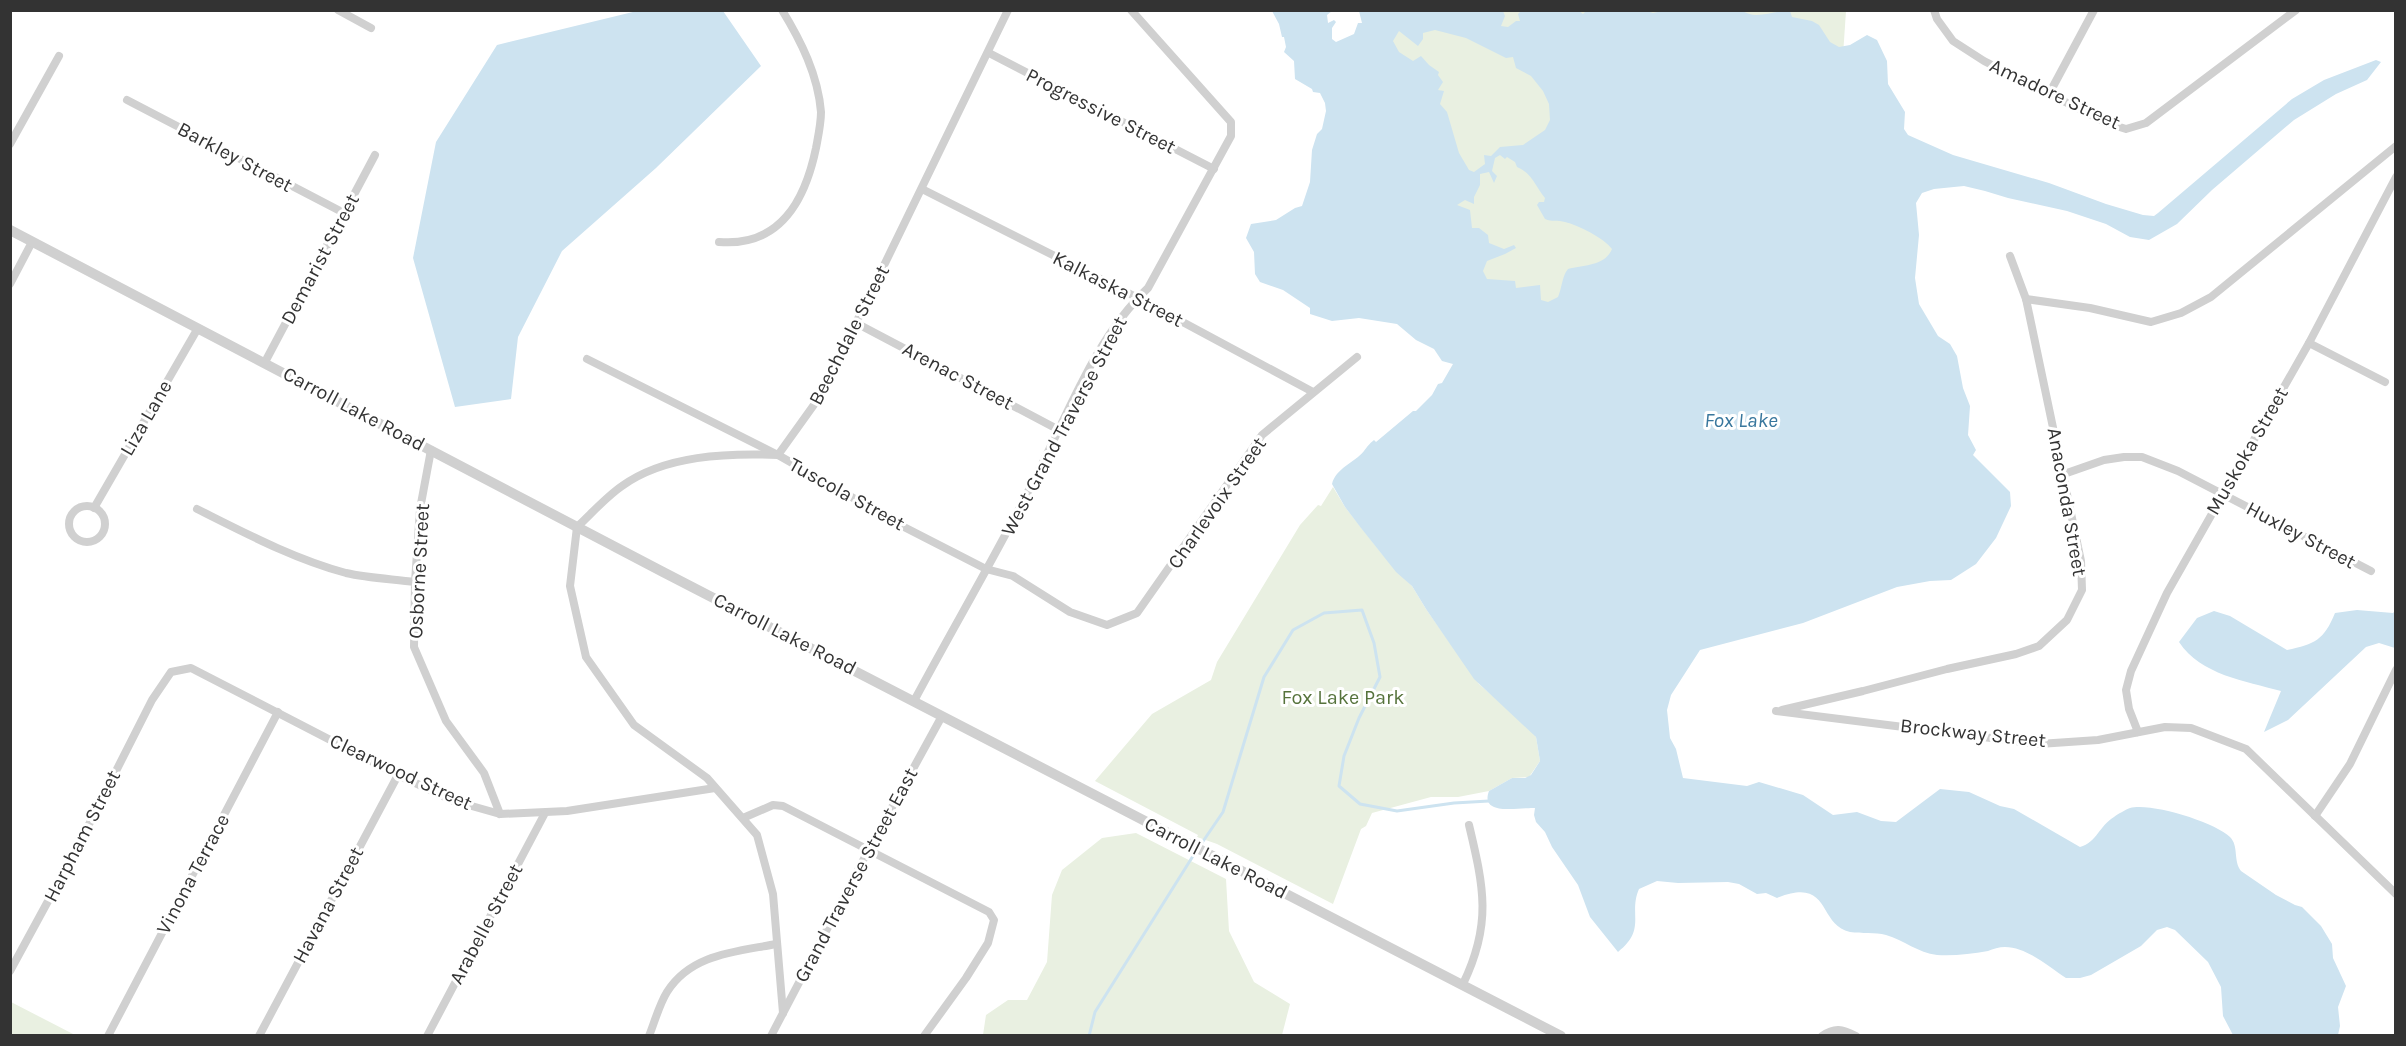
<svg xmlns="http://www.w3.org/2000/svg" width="2406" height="1046" viewBox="0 0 2406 1046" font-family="Karla,sans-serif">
  <rect width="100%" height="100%" fill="#fff"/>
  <g fill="#e9f0e1">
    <path d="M 1407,10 L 1846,11 L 1841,85 L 1587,319 L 1473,310 L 1378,32 Z"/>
    <path d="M 1333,487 L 1345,507 L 1382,554 L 1412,586 L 1426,609 L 1479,684 L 1529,728 L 1536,737 L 1540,761 L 1529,777 L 1512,778 L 1489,791 L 1458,797 L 1431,797 L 1372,813 L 1366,826 L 1361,829 L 1333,904 L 1217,844 L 1197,837 L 1198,835 L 1095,781 L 1152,714 L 1211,680 L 1217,662 L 1300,525 L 1318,505 L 1321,506 Z"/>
    <path d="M 1136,833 L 1226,879 L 1229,931 L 1254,982 L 1290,1004 L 1282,1035 L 983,1035 L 986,1015 L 1008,1000 L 1027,1000 L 1047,962 L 1052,895 L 1062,870 L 1102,838 Z"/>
    <path d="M 10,1002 L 11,1002 L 75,1035 L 11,1035 Z"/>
  </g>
  <g fill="#cde3f0" fill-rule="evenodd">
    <path d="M 637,11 L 723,11 L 761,66 L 656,168 L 562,251 L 518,337 L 511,399 L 455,407 L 413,258 L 436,142 L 497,45 Z"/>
    <path d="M 1586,11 L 1643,10 L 1653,13 L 1667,10 L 1741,10 C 1756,21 1772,10 1790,11 L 1792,17 L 1812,21 L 1819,25 L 1830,42 L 1839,47 L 1850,45 L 1867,35 L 1877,40 L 1887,61 L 1888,84 L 1905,112 L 1904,129 L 1908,135 L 1953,155 L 2049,183 L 2106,204 L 2143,215 L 2154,216 L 2158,213 L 2292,99 L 2324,80 L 2376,60 L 2381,62 L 2367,80 L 2336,94 L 2294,120 L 2212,190 L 2177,224 L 2149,240 L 2130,237 L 2106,224 L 2067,211 L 2008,198 L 1985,191 L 1964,186 L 1934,189 L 1922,193 L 1916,203 L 1919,235 L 1915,278 L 1919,304 L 1938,336 L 1950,344 L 1957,356 L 1963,388 L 1970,406 L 1968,435 L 1976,450 L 1973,455 L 2010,492 L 2011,506 L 1996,538 L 1976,564 L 1951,580 L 1930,581 L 1897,587 L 1803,623 L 1700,650 L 1671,695 L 1667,710 L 1670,738 L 1676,749 L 1683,778 L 1747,786 L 1759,782 L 1803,795 L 1833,815 L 1857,812 L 1881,821 L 1896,822 L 1940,789 L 1969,792 L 2000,806 L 2014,809 L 2080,847 C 2097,842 2099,826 2114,817 C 2118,814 2125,810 2130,808 C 2150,802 2215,822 2230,837 C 2239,846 2233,861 2241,871 L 2276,895 L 2295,905 L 2302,907 L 2321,926 L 2332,944 L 2333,958 L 2346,986 L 2338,1007 L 2340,1026 L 2338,1035 L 2233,1035 L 2223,1016 L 2221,987 L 2208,962 L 2175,930 L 2167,927 L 2157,930 L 2141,946 L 2091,975 L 2080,978 L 2066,978 C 2049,967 2027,947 2005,947 C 1999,947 1993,949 1988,951 C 1971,954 1954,956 1937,955 C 1918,953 1904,940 1886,935 C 1875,932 1862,934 1850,932 C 1817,925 1832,876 1777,898 L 1766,893 L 1757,894 L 1739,884 L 1728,882 L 1678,883 L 1657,881 L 1639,889 C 1628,914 1647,929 1618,952 L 1590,917 L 1578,885 L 1552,847 L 1545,832 L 1536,822 L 1534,815 L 1535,808 C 1522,807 1479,817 1489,791 L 1512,778 L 1525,778 L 1531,775 L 1540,761 L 1536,737 L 1474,679 L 1426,609 L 1412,586 L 1396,572 L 1361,528 L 1345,507 L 1332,484 C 1336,468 1354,463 1364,451 C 1367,447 1369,444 1374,440 L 1376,442 L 1413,411 L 1416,411 L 1432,395 L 1438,384 L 1442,383 L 1453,364 L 1442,361 L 1434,349 L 1416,340 L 1397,324 L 1359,318 L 1332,321 L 1310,314 L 1310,308 L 1283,290 L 1260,282 L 1255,274 L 1254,252 L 1246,238 L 1251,224 L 1276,220 L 1295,208 L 1302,206 L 1310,182 L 1312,150 L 1317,134 L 1322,129 L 1326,111 L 1325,103 L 1320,93 L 1313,92 L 1312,89 L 1295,79 L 1294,61 L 1284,52 L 1286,47 L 1284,37 L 1282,37 L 1279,24 L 1272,11 L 1332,11 L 1327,15 L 1328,23 L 1334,20 L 1336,22 L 1332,28 L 1332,39 L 1336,42 L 1354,34 L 1358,23 L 1362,23 L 1359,11 L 1503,11 L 1505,16 L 1501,26 L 1508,27 L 1516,21 L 1520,21 L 1518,14 L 1521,11 L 1579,11 L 1583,14 ZM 1435,30 L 1466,38 L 1506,58 L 1513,57 L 1516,68 L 1531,76 L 1543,91 L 1549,104 L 1550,120 L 1545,130 L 1523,145 L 1500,147 L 1491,156 L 1484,155 L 1485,164 L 1474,172 L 1469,170 L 1459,153 L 1447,112 L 1440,104 L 1444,91 L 1438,90 L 1443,82 L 1438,75 L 1439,72 L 1429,65 L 1421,56 L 1413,61 L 1399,52 L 1393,41 L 1399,31 L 1418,46 L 1423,39 L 1423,33 ZM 1500,155 L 1505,159 L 1507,157 L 1515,162 L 1517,167 C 1532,173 1535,186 1545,198 L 1544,202 L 1539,202 L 1537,205 L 1545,219 C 1552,222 1558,220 1565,222 C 1578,225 1604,238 1612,249 C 1605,266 1584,265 1568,269 C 1562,276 1562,288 1558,297 L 1548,302 L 1541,300 L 1540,285 L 1516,288 L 1515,281 L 1487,279 L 1483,271 L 1487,261 L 1505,254 L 1516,248 L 1514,245 L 1504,249 L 1489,243 L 1488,235 L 1479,228 L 1472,228 L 1470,210 L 1457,205 L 1465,200 L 1474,204 L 1474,197 L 1480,185 L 1480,174 L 1489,172 L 1494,183 L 1497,176 L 1492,171 L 1495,158 Z"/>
    <path d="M 2357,610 L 2393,613 L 2395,611 L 2395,648 L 2379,643 L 2366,647 L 2288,720 L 2264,732 L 2281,691 C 2245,681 2201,675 2179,642 L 2197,618 L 2214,611 L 2230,616 L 2287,650 C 2315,644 2324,640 2335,613 Z"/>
  </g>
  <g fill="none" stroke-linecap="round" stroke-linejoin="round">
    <path stroke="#cde3f0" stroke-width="3" d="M 1089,1036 L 1095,1012 L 1193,856 L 1223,812 L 1264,677 L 1293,630 L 1324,613 L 1362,610 L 1374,643 L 1380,677 L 1359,718 L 1344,756 L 1339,786 L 1360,804 L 1397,811 L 1454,803 L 1489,801"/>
    <g stroke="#d0d0d0" stroke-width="8">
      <path d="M 338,10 L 371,28"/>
      <path d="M 1934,10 L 1937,19 L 1953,41 L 1984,61 L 2107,123 L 2126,129 L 2146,123 L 2296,10"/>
      <path d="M 989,53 L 1214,169"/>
      <path d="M 2049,94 L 2094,10"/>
      <path d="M 127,100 L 344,213"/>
      <path d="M 10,144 L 59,56"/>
      <path d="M 922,189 L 1138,298 L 1313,392"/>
      <path d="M 719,242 C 780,247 805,201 816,148 C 818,137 821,124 821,112 C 818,75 801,41 782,10"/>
      <path d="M 10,284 L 32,242"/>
      <path d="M 2026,299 L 2090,308 L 2151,322 L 2181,313 L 2211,297 L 2396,146"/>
      <path d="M 856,323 L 1059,430"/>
      <path d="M 2309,343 L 2385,382"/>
      <path d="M 587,359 L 778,455 L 904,527 L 986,569 L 1013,576 L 1070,612 L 1107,625 L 1137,613 L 1262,435 L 1357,357"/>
      <path d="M 265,362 L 375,155"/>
      <path d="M 431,450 L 420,509 L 415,582 L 414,647 L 446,721 L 484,773 L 500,814"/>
      <path d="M 2064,474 L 2104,460 L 2124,457 L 2142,457 L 2178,471 L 2371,571"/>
      <circle cx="87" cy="524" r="18"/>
      <path d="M 94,508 L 198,328"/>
      <path d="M 197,509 C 245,533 294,559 346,573 C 368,578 392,579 415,582"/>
      <path d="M 914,701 C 953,628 995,557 1032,484 C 1067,418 1093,340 1148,288 L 1231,136 L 1231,122 L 1131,10"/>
      <path d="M 1782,710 L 1863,691 L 1947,669 L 2016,654 L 2039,646 L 2067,620 L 2082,590 L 2081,561 L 2026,299 L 2010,256"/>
      <path d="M 1776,711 L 2039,744 L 2098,740 L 2165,727 L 2191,728 L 2246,749 L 2396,894"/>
      <path d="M 2138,732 L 2129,709 L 2126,690 L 2131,671 L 2167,593 L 2309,343 L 2396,177"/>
      <path d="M 2315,816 L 2350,764 L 2396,670"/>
      <path d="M 743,818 L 773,805 L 783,806 L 989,912 L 994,920 L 988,943 L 966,978 L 924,1036"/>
      <path d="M 10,971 L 78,846 L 152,700 L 171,672 L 191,668 L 398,775 L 454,801 L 500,814 L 567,811 L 715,788"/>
      <path d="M 1463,984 C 1492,924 1484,888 1469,825"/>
      <path d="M 783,1013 L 773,894 L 757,835 L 707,778 L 634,725 L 586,657 L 570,586 L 577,527 C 592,513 606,497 622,486 C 665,455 727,453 778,455 L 821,395 L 1008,10"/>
      <path d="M 108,1036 L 278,712"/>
      <path d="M 259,1036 L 398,775"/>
      <path d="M 427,1036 L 545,813"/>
      <path d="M 649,1036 C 655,1021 659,1005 667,992 C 691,954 735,952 776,944"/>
      <path d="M 771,1036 L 868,851 L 942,716"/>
      <path d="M 1822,1036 C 1835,1027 1842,1029 1856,1036"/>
    </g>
    <path stroke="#d0d0d0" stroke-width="10" d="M 10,230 L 663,572 L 1561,1036"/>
  </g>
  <g text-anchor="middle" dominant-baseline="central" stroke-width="6" stroke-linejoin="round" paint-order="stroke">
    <g font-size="20" fill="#333" stroke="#fff">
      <text transform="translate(2055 94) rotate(25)">Amadore Street</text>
      <text transform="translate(1101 111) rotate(27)">Progressive Street</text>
      <text transform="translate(235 157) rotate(28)">Barkley Street</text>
      <text transform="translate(320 259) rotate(-62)">Demarist Street</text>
      <text transform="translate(1118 289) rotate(27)">Kalkaska Street</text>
      <text transform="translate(849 335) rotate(-63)">Beechdale Street</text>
      <text transform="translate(958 376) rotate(28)">Arenac Street</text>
      <text transform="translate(354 409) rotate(28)">Carroll Lake Road</text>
      <text transform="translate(146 418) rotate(-60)">Liza Lane</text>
      <text transform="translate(1064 426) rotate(-62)">West Grand Traverse Street</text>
      <text transform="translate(2247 451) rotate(-60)">Muskoka Street</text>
      <text transform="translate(847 494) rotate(29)">Tuscola Street</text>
      <text transform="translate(2067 502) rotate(80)">Anaconda Street</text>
      <text transform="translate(1217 503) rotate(-55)">Charlevoix Street</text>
      <text transform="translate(2301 535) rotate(28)">Huxley Street</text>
      <text transform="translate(419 571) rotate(-87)">Osborne Street</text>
      <text transform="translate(785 634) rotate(27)">Carroll Lake Road</text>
      <text transform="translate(1973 733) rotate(6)">Brockway Street</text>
      <text transform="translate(401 772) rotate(25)">Clearwood Street</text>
      <text transform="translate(82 836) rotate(-63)">Harpham Street</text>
      <text transform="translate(1216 858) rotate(27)">Carroll Lake Road</text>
      <text transform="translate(193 874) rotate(-62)">Vinona Terrace</text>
      <text transform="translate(856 875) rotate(-62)">Grand Traverse Street East</text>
      <text transform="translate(328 905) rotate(-62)">Havana Street</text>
      <text transform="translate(486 924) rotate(-62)">Arabelle Street</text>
    </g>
    <g font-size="20" fill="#56733c" stroke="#fff">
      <text x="1343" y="697">Fox Lake Park</text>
    </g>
    <g font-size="21" font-style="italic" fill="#39779d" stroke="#fff">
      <text x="1741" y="420">Fox Lake</text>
    </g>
  </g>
  <rect width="2406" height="1046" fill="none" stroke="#333333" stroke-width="24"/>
</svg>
